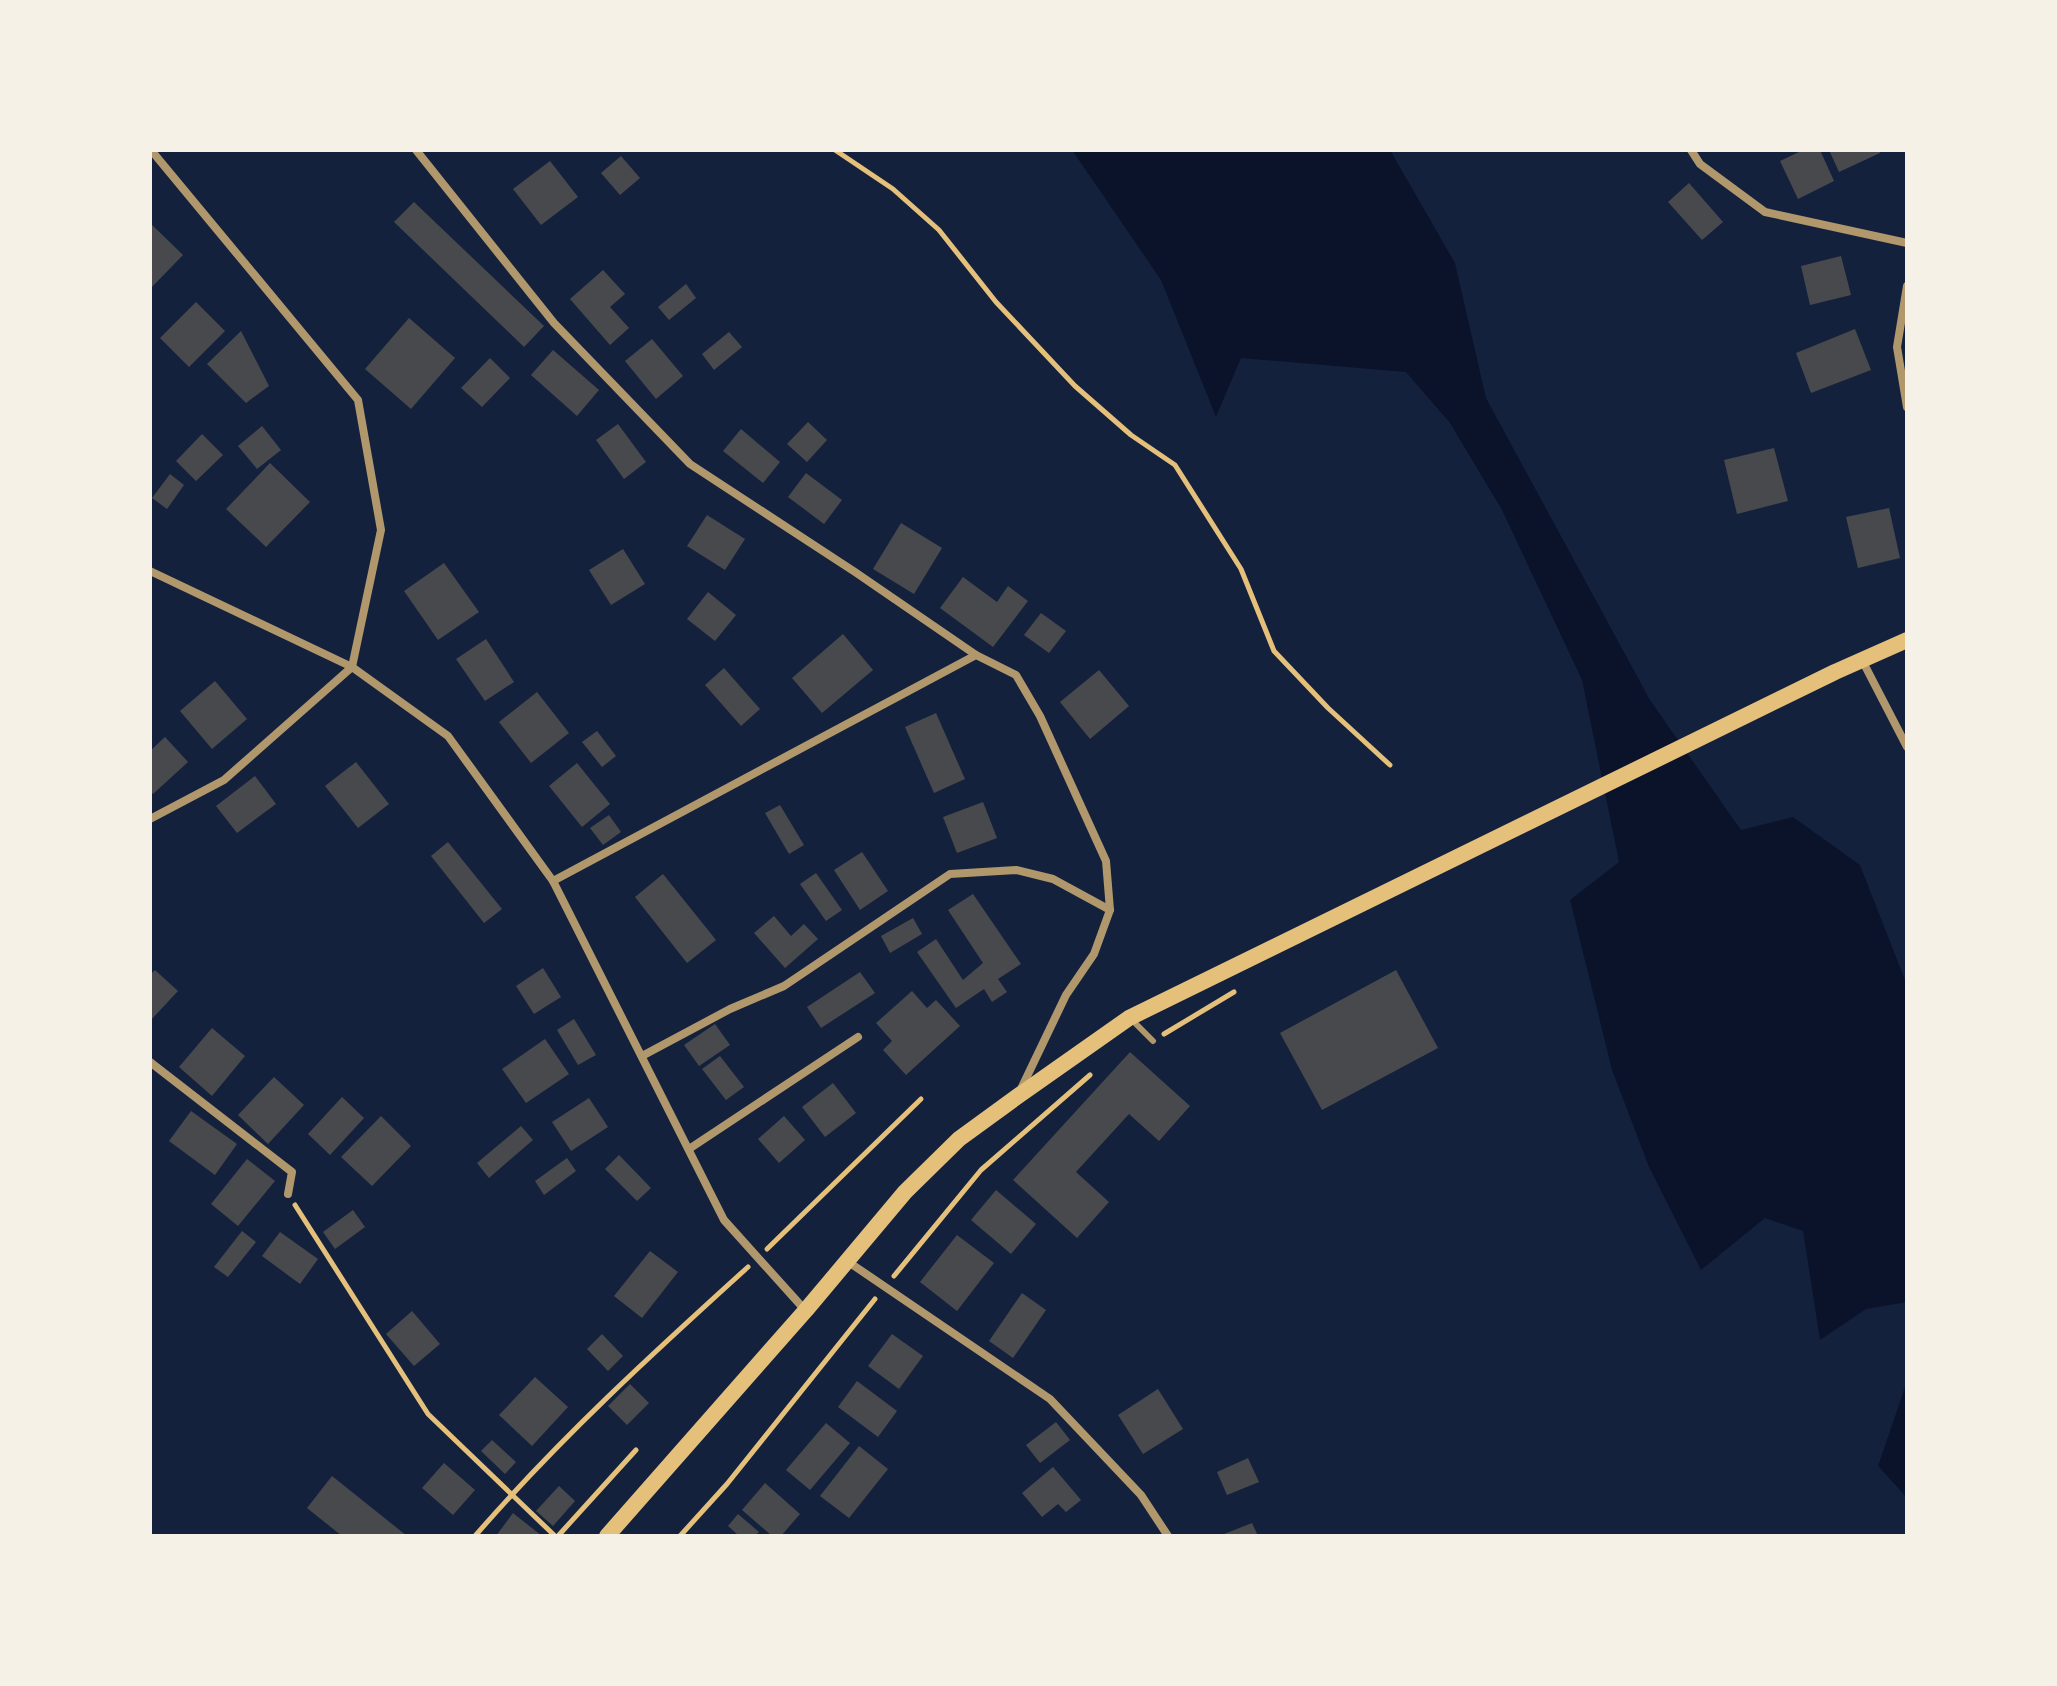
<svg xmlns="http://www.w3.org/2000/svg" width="2057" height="1686" viewBox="0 0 2057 1686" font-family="'Open Sans',sans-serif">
  <rect width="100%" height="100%" fill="#14213d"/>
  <g fill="#0b132b">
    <path d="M 1072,150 L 1390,150 L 1455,263 L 1486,398 L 1650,700 L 1741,830 L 1793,817 L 1860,865 L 1907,985 L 1907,1302 L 1866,1309 L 1820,1340 L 1803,1231 L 1765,1218 L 1701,1270 L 1649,1167 L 1612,1070 L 1570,900 L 1619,862 L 1582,680 L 1502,510 L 1450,423 L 1406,372 L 1241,358 L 1216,417 L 1161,280 Z"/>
    <path d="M 1907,1381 L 1907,1498 L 1878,1466 Z"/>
  </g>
  <g fill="#48494c">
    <path d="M 1803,150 L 1820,150 L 1834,181 L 1798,199 L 1780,161 Z"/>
    <path d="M 1829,150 L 1879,150 L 1880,153 L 1839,172 Z"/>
    <path d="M 621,156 L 640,178 L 620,195 L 601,173 Z"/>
    <path d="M 550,161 L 578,197 L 541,225 L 513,189 Z"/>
    <path d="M 1689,183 L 1723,222 L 1702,240 L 1668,202 Z"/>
    <path d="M 414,202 L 544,326 L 524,347 L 394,222 Z"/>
    <path d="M 150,223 L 183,255 L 150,289 Z"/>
    <path d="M 1841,256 L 1851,295 L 1810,305 L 1801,266 Z"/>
    <path d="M 603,270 L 625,294 L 610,307 L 629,328 L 610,345 L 570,299 Z"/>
    <path d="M 686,284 L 696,298 L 669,320 L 658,307 Z"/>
    <path d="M 196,302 L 225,331 L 189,367 L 160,338 Z"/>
    <path d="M 409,318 L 455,358 L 411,409 L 365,369 Z"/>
    <path d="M 1855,329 L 1871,370 L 1811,393 L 1796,353 Z"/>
    <path d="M 241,331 L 269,386 L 246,403 L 207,364 Z"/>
    <path d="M 729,332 L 742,347 L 714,370 L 702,354 Z"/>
    <path d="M 652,339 L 683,376 L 656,399 L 625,361 Z"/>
    <path d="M 553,350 L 599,390 L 577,416 L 531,375 Z"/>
    <path d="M 490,358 L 510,378 L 482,407 L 461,388 Z"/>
    <path d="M 808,422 L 827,440 L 807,462 L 787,444 Z"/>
    <path d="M 618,424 L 646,462 L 624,479 L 596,440 Z"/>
    <path d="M 262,426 L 281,450 L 257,469 L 238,446 Z"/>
    <path d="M 741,429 L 780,462 L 763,483 L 723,451 Z"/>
    <path d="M 202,434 L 223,455 L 196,481 L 176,461 Z"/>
    <path d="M 1774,448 L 1788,501 L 1737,514 L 1724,460 Z"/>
    <path d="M 270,463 L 310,502 L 266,547 L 226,509 Z"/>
    <path d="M 806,473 L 842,500 L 824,524 L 788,497 Z"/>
    <path d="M 170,474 L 184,485 L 167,509 L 152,498 Z"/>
    <path d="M 1889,508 L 1900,558 L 1858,568 L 1846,517 Z"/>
    <path d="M 707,515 L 745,539 L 725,570 L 687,546 Z"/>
    <path d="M 901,523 L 942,548 L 914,594 L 873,569 Z"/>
    <path d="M 623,549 L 645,584 L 611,605 L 589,570 Z"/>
    <path d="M 444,563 L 479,612 L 438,640 L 404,591 Z"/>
    <path d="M 963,577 L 997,602 L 1008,586 L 1028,601 L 993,647 L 940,608 Z"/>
    <path d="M 708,592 L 736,615 L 715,641 L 687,619 Z"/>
    <path d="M 1041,613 L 1066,631 L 1049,653 L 1024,635 Z"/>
    <path d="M 843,634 L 873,670 L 822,713 L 792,678 Z"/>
    <path d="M 486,639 L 514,682 L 485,701 L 456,659 Z"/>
    <path d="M 724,668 L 760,709 L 741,726 L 705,685 Z"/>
    <path d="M 1099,670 L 1129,706 L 1090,739 L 1060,702 Z"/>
    <path d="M 215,681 L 247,719 L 212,749 L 180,711 Z"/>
    <path d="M 537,692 L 569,733 L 531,763 L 499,722 Z"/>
    <path d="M 936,713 L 965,779 L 934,793 L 905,727 Z"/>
    <path d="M 597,731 L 616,756 L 602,767 L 582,742 Z"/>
    <path d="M 165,737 L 188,762 L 153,794 L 150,790 L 150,751 Z"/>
    <path d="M 356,762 L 389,804 L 358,828 L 325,786 Z"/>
    <path d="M 577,763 L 610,804 L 582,827 L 549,786 Z"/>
    <path d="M 255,776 L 276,804 L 237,833 L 216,806 Z"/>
    <path d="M 983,802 L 997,838 L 957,853 L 943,817 Z"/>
    <path d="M 780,805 L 804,845 L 789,854 L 765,813 Z"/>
    <path d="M 609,815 L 621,832 L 603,845 L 590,828 Z"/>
    <path d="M 448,842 L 502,909 L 484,923 L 431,856 Z"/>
    <path d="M 862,852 L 888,891 L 860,910 L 834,870 Z"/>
    <path d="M 816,873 L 842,910 L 826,921 L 800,884 Z"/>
    <path d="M 663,874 L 716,940 L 687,963 L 635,897 Z"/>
    <path d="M 973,894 L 1021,964 L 998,979 L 1007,992 L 992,1002 L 984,989 L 956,1008 L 917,952 L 936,939 L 963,980 L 983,963 L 948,910 Z"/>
    <path d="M 774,916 L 791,936 L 804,924 L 818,939 L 785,968 L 754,933 Z"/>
    <path d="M 913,918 L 922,934 L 890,953 L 881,936 Z"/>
    <path d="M 543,968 L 561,997 L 534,1014 L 516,986 Z"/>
    <path d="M 155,970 L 178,991 L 150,1021 L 150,975 Z"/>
    <path d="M 1396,970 L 1438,1048 L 1322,1110 L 1280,1033 Z"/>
    <path d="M 860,972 L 875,993 L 821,1028 L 807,1007 Z"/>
    <path d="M 912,991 L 927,1008 L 936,1000 L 960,1026 L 906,1075 L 883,1050 L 892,1041 L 876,1023 Z"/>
    <path d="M 574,1019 L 596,1055 L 578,1065 L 557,1030 Z"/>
    <path d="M 715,1024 L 730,1045 L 699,1066 L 684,1045 Z"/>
    <path d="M 212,1028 L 245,1056 L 212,1096 L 179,1067 Z"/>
    <path d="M 545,1039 L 569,1074 L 526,1103 L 502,1069 Z"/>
    <path d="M 1130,1052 L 1190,1106 L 1159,1141 L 1129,1114 L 1076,1172 L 1109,1202 L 1077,1238 L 1013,1180 Z"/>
    <path d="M 720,1056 L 744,1087 L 726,1100 L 702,1069 Z"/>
    <path d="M 274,1077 L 304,1105 L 268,1144 L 238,1115 Z"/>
    <path d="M 833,1083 L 856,1113 L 825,1137 L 802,1107 Z"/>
    <path d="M 342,1097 L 364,1118 L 330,1155 L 308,1134 Z"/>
    <path d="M 589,1098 L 608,1127 L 571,1151 L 552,1122 Z"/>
    <path d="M 191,1111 L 237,1144 L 215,1175 L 169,1141 Z"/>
    <path d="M 381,1116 L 411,1146 L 372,1186 L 341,1157 Z"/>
    <path d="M 784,1116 L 805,1140 L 779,1163 L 758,1139 Z"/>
    <path d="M 521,1126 L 533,1140 L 489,1178 L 477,1163 Z"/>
    <path d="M 619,1155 L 651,1188 L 637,1201 L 605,1169 Z"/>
    <path d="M 567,1158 L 576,1171 L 544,1195 L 535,1181 Z"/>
    <path d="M 247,1159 L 275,1181 L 238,1226 L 211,1204 Z"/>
    <path d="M 996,1190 L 1036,1224 L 1011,1254 L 971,1220 Z"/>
    <path d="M 353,1210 L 365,1227 L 335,1249 L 323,1232 Z"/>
    <path d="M 242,1231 L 256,1242 L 228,1277 L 214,1267 Z"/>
    <path d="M 280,1232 L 318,1259 L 300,1284 L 262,1256 Z"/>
    <path d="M 957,1235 L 994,1263 L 957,1311 L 920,1282 Z"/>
    <path d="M 650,1251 L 678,1272 L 642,1318 L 614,1296 Z"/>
    <path d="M 1022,1293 L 1046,1310 L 1013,1358 L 989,1341 Z"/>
    <path d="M 412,1311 L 440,1344 L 414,1366 L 386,1334 Z"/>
    <path d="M 602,1334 L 623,1356 L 608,1371 L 587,1349 Z"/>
    <path d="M 892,1334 L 923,1356 L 899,1389 L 868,1366 Z"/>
    <path d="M 535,1377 L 568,1407 L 532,1446 L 499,1415 Z"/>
    <path d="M 857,1381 L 897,1411 L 878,1437 L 838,1407 Z"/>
    <path d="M 630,1384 L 649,1403 L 627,1425 L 608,1406 Z"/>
    <path d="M 1158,1389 L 1183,1429 L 1143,1454 L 1118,1415 Z"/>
    <path d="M 1056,1422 L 1070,1440 L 1040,1463 L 1026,1445 Z"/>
    <path d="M 826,1423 L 850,1443 L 810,1490 L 786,1470 Z"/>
    <path d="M 492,1440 L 516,1462 L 505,1474 L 481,1451 Z"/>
    <path d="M 859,1446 L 888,1469 L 849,1518 L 820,1496 Z"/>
    <path d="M 1248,1458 L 1259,1482 L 1227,1495 L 1217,1472 Z"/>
    <path d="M 444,1463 L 475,1490 L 453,1515 L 422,1488 Z"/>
    <path d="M 1053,1467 L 1081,1500 L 1066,1512 L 1058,1504 L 1042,1517 L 1022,1493 Z"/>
    <path d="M 332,1476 L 407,1536 L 342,1536 L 307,1508 Z"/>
    <path d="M 765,1483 L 800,1514 L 781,1536 L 772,1536 L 742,1510 Z"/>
    <path d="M 559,1486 L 575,1501 L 553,1526 L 536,1511 Z"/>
    <path d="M 513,1513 L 542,1536 L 496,1536 Z"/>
    <path d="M 738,1514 L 759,1532 L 755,1536 L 739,1536 L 728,1526 Z"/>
    <path d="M 1252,1523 L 1258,1536 L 1219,1536 Z"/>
  </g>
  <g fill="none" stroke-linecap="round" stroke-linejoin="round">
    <g stroke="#e5c07b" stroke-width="5">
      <path d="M 835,150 L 893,189 L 939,230 L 996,302 L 1075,386 L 1131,435 L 1175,465 L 1241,569 L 1274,651 L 1328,708 L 1390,765"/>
      <path d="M 1164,1034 L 1234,992"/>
      <path d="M 295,1205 L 428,1414 L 555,1536"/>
      <path d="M 767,1249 L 921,1099"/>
      <path d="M 894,1276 L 981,1170 L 1090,1075"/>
      <path d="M 475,1536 C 559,1439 653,1353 748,1267"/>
      <path d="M 558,1536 L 636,1450"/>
      <path d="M 680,1536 L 727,1484 L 875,1299"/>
    </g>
    <path stroke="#b1986c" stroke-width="6" d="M 1130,1018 L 1153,1041"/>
    <g stroke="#b1986c" stroke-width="8">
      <path d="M 416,150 L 554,323 L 690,464 L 855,572 L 976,655"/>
      <path d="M 1691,150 L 1700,164 L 1765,212 L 1907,243"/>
      <path d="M 1907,286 L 1897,347 L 1907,407"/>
      <path d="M 150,571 L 352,667 L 448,736 L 553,881 L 724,1220 L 805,1310"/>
      <path d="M 1862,660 L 1907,747"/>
      <path d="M 150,819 L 224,780 L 352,667 L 381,530 L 358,400 L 151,150"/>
      <path d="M 553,881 L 976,655 L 1016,675 L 1040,716 L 1106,861 L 1110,910 L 1094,954 L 1066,995 L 1020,1091"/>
      <path d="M 642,1056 L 730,1009 L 784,986 L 950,874 L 1016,870 L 1053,879 L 1110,910"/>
      <path d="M 150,1062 L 292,1172 L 288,1194"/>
      <path d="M 689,1149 L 858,1037"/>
      <path d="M 847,1261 L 1050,1399 L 1141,1495 L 1168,1536"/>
    </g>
    <path stroke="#e5c07b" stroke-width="16" d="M 607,1536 L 806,1310 L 905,1192 L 959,1139 L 1018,1096 L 1129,1018 L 1835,672 L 1907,640"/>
  </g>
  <rect width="2057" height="1686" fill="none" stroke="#f6f1e7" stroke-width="304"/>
</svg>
